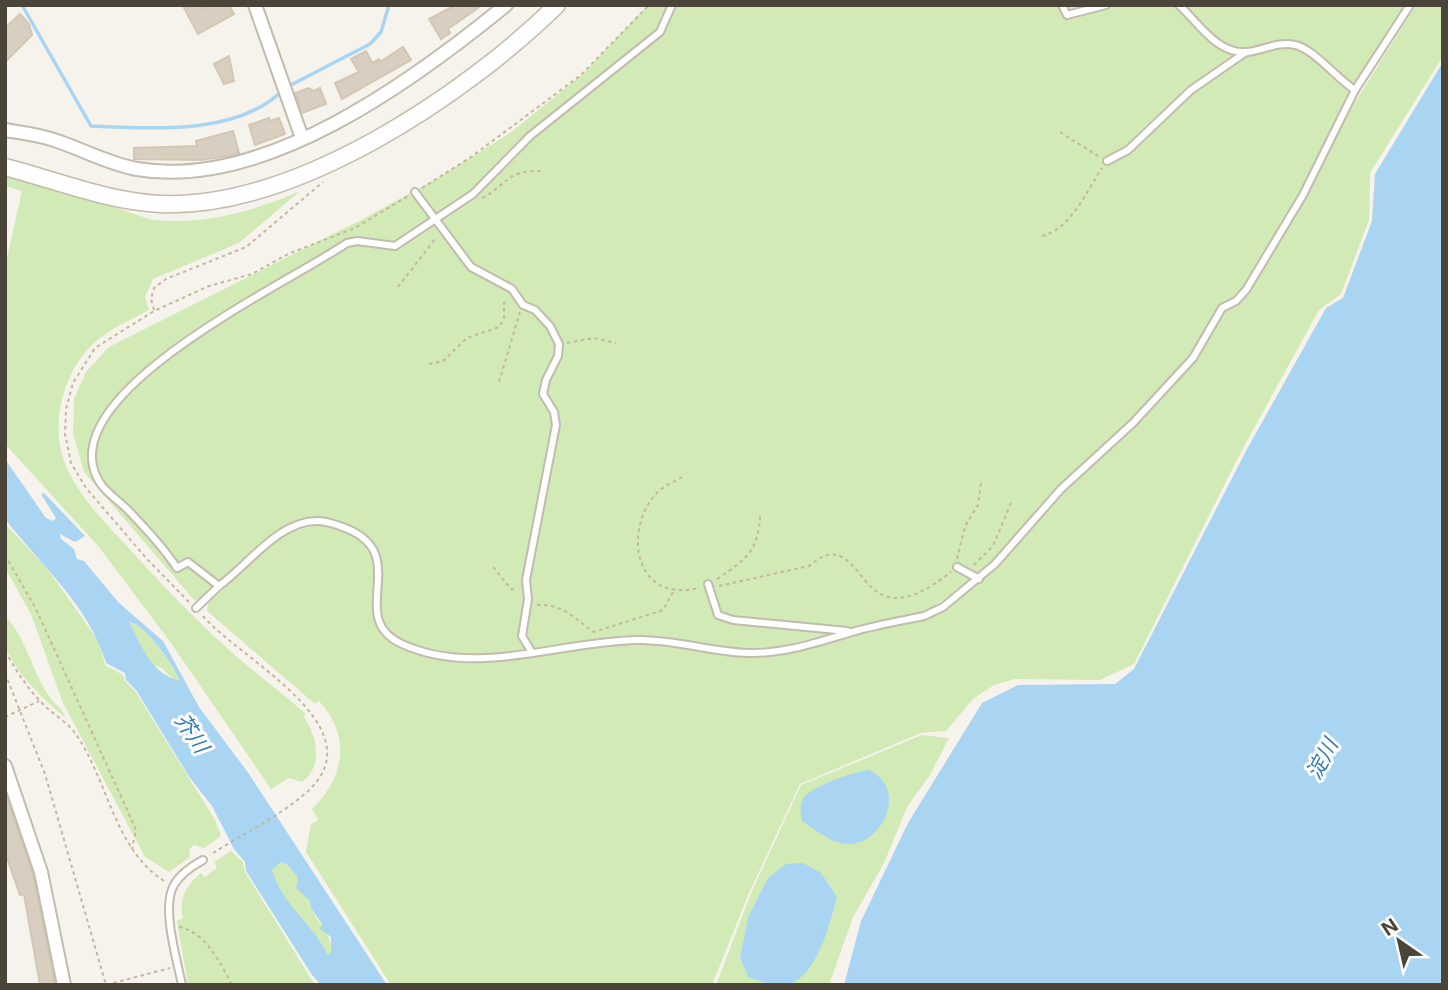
<svg xmlns="http://www.w3.org/2000/svg" width="1448" height="990" viewBox="0 0 1448 990" font-family="Inter,'Noto Sans JP',sans-serif">
  <rect width="100%" height="100%" fill="#f6f3ec"/>
  <g fill="#d2eab5">
    <path d="M 648,5 L 1406,5 L 1362,74 L 1301,191 L 1240,293 L 1216,309 L 1192,354 L 1182,365 L 1123,428 L 1058,487 L 986,569 L 926,612 L 782,646 L 740,649 L 630,635 L 503,655 L 463,655 L 418,646 L 395,637 L 382,621 L 379,612 L 381,568 L 376,547 L 358,531 L 321,518 L 287,526 L 202,599 L 194,600 L 84,472 L 73,434 L 74,399 L 86,372 L 109,347 L 359,221 L 438,178 L 510,133 L 583,74 Z"/>
    <path d="M 1416,5 L 1443,5 L 1443,56 L 1370,173 L 1369,220 L 1341,294 L 1319,310 L 1242,450 L 1134,664 L 1100,680 L 1015,679 L 994,685 L 973,699 L 946,731 L 921,733 L 800,784 L 749,893 L 712,985 L 391,985 L 306,852 L 311,824 L 318,820 L 312,809 C 343,779 353,738 319,701 L 315,704 L 207,611 L 208,603 L 267,549 L 292,531 L 320,525 L 359,537 L 369,548 L 377,563 L 373,604 L 385,636 L 399,647 L 475,661 L 499,661 L 635,642 L 767,655 L 796,651 L 936,614 L 981,581 L 1075,481 L 1121,440 L 1196,358 L 1224,311 L 1237,304 L 1250,291 L 1301,205 L 1347,115 Z"/>
    <path d="M 5,174 L 52,186 L 152,220 C 205,225 252,212 300,191 L 239,243 L 153,279 L 145,297 L 149,310 C 130,320 110,329 94,343 C 64,370 50,423 64,461 C 77,497 109,526 134,554 C 164,587 195,619 227,648 C 252,671 280,691 305,713 L 304,717 C 317,737 324,766 302,782 L 289,778 L 271,789 L 171,643 L 99,547 L 5,444 L 5,267 L 22,191 L 5,186 Z"/>
    <path d="M 5,524 L 46,567 L 99,642 L 105,665 L 123,675 L 125,681 L 135,691 L 215,820 L 221,836 L 204,848 L 194,845 L 189,849 L 190,857 L 169,872 L 145,857 L 63,703 L 31,614 L 5,568 Z"/>
    <path d="M 5,616 C 27,638 31,671 49,696 C 55,705 62,707 65,717 C 46,702 11,669 5,644 C 3,636 5,625 5,616 Z"/>
    <path d="M 128,622 C 146,623 173,666 180,681 C 171,679 169,675 163,669 C 159,666 151,666 148,662 C 138,650 137,634 128,622 Z"/>
    <path d="M 922,735 L 949,738 L 930,775 L 907,807 L 884,863 L 853,917 L 829,985 L 786,985 L 793,982 L 748,917 L 740,958 L 748,977 L 772,985 L 716,985 L 751,893 L 801,785 Z"/>
    <path d="M 231,851 L 243,862 L 245,872 L 315,985 L 188,985 L 177,921 L 183,918 C 178,900 187,884 201,873 L 205,877 L 217,868 L 214,862 Z"/>
    <path d="M 281,862 L 287,864 L 299,879 L 296,888 L 310,901 C 311,919 331,928 332,953 L 327,954 L 287,902 L 277,886 L 272,870 Z"/>
  </g>
  <g fill="#a9d4f2" fill-rule="evenodd">
    <path d="M 1443,62 L 1443,985 L 844,985 L 861,921 L 908,823 L 982,703 L 1018,685 L 1115,684 L 1134,669 L 1247,449 L 1326,308 L 1343,298 L 1372,221 L 1375,174 Z"/>
    <path d="M 5,459 L 46,518 L 53,521 L 56,518 L 41,494 L 44,493 L 85,536 L 75,542 L 60,534 L 61,539 L 74,549 L 77,559 L 84,561 L 119,603 L 163,641 L 199,707 L 249,774 L 387,985 L 321,985 L 312,975 L 246,871 L 245,862 L 234,849 L 212,806 L 190,778 L 136,690 L 126,680 L 125,673 L 106,663 C 90,607 40,564 5,519 ZM 129,622 C 146,624 174,666 180,681 C 150,673 142,646 129,622 ZM 281,862 L 287,864 L 298,878 L 296,888 L 310,901 L 311,908 L 322,924 L 320,929 L 331,937 L 331,953 L 327,954 C 312,922 282,905 272,870 Z"/>
    <path d="M 869,770 C 912,791 878,853 840,843 C 827,840 813,828 802,821 C 801,813 799,806 803,799 C 810,786 854,772 869,770 Z"/>
    <path d="M 803,863 L 821,873 L 837,897 C 830,922 817,979 786,985 C 773,987 760,981 748,977 L 740,958 L 748,917 L 768,878 L 786,864 Z"/>
  </g>
  <g fill="none" stroke-linecap="round" stroke-linejoin="round">
    <g stroke="#a9d4f2" stroke-width="3.5">
      <path d="M 22,5 L 91,126 C 151,128 234,136 281,92"/>
      <path d="M 287,87 L 370,44 L 381,32 L 389,5"/>
    </g>
  </g>
  <g fill="#d8cfc1" stroke="#d3c7b4" stroke-width="2">
    <path d="M 190,5 L 201,5 L 203,9 L 210,5 L 229,5 L 234,14 L 198,34 L 184,8 Z"/>
    <path d="M 456,5 L 482,5 L 448,29 L 450,33 L 441,39 L 429,19 Z"/>
    <path d="M 20,14 L 29,24 L 32,35 L 5,62 L 5,28 Z"/>
    <path d="M 403,47 L 411,60 L 342,99 L 335,83 L 359,72 L 351,59 L 366,51 L 372,63 L 379,59 L 380,62 Z"/>
    <path d="M 229,56 L 234,81 L 224,84 L 214,64 Z"/>
    <path d="M 309,88 L 314,91 L 320,88 L 326,104 L 302,113 L 295,93 Z"/>
    <path d="M 269,118 L 270,121 L 279,118 L 285,134 L 255,145 L 249,125 Z"/>
    <path d="M 233,131 L 239,153 L 233,155 L 201,160 L 134,159 L 134,148 L 197,146 L 196,141 Z"/>
    <path d="M 6,795 L 33,874 L 55,984 L 40,985 L 24,894 L 20,895 L 5,852 Z"/>
  </g>
  <g fill="none" stroke-linecap="round" stroke-linejoin="round">
    <defs>
      <g id="service">
        <path d="M 672,5 L 660,32 L 530,136 L 473,194 L 395,246 L 357,241 L 347,243 C 290,282 75,382 93,466 C 98,489 114,496 129,511 C 146,529 163,547 177,568 L 188,562 L 219,586 C 248,565 280,519 319,521 C 330,522 341,526 350,530 C 411,558 345,618 402,644 C 477,678 560,641 637,640 C 674,639 711,652 748,653 C 784,654 818,642 852,632 C 876,625 900,621 924,616 L 943,607 L 995,564 L 1061,489 L 1133,423 L 1193,358 L 1222,308 L 1236,301 L 1246,290 L 1303,195 L 1355,90 L 1410,5"/>
        <path d="M 1062,5 L 1067,15 L 1106,5"/>
        <path d="M 1179,5 C 1199,23 1217,55 1248,52 C 1264,50 1278,41 1295,45 C 1314,49 1336,78 1355,90"/>
        <path d="M 1107,161 L 1128,150 L 1191,90 L 1246,52"/>
        <path d="M 415,192 L 471,267 L 512,289 L 523,305 L 535,310 L 550,326 L 559,344 L 558,356 L 546,380 L 543,394 L 554,412 L 556,425 L 526,580 L 528,599 L 522,636 L 531,651"/>
        <path d="M 957,567 L 979,579"/>
        <path d="M 708,584 L 718,615 L 733,620 L 847,631"/>
        <path d="M 196,608 L 219,586"/>
        <path d="M 182,985 C 177,960 161,907 174,885 C 180,874 192,866 203,860"/>
      </g>
      <g id="minor">
        <path d="M 255,5 L 302,138"/>
        <path d="M 5,130 C 23,133 41,135 57,141 C 84,150 109,164 137,169 C 263,191 413,81 506,5"/>
        <path d="M 5,766 L 41,872 L 64,985"/>
      </g>
      <path id="tertiary" d="M 5,167 C 55,180 109,202 161,204 C 295,209 464,96 557,5"/>
    </defs>
    <use href="#service" stroke="#c2bbae" stroke-width="10"/>
    <use href="#minor" stroke="#c2bbae" stroke-width="16"/>
    <use href="#tertiary" stroke="#c2bbae" stroke-width="19"/>
    <g stroke="#c4b79f" stroke-width="2" stroke-dasharray="3.5 3.5" stroke-linecap="butt">
      <path d="M 1060,132 L 1098,156"/>
      <path d="M 422,188 L 471,157 L 581,75 L 649,5"/>
      <path d="M 482,198 C 510,183 505,170 544,171"/>
      <path d="M 1042,236 C 1071,229 1086,192 1102,168"/>
      <path d="M 398,287 L 436,238"/>
      <path d="M 154,310 L 151,299 L 154,288 L 166,279 L 246,247 L 323,182"/>
      <path d="M 567,343 L 594,338 L 616,343"/>
      <path d="M 429,364 L 443,361 L 467,338 L 499,327 L 504,318 L 504,303 L 507,301"/>
      <path d="M 499,382 L 520,312"/>
      <path d="M 682,477 C 674,482 661,487 655,495 C 623,532 635,604 699,588"/>
      <path d="M 5,555 L 36,609 L 129,814 L 136,830 L 132,849"/>
      <path d="M 957,559 L 965,526 L 978,505 L 981,482"/>
      <path d="M 974,565 L 993,546 L 1011,503"/>
      <path d="M 493,567 L 511,589 L 516,590"/>
      <path d="M 717,579 C 746,560 759,550 760,515"/>
      <path d="M 719,586 L 809,566 C 849,531 857,587 885,596 C 908,604 934,585 951,572"/>
      <path d="M 189,602 L 147,559 L 86,488 L 71,463 L 65,434 L 66,409 L 73,383 L 95,348 L 154,311 L 209,286 L 252,274 L 288,254 L 355,228 L 408,196"/>
      <path d="M 537,605 C 562,603 575,619 594,632 L 663,610 L 673,592"/>
      <path d="M 203,616 C 239,659 380,728 306,793 C 278,817 241,835 210,855"/>
      <path d="M 5,651 C 17,672 29,691 47,708 C 56,716 68,723 75,733 C 108,779 114,851 166,882"/>
      <path d="M 5,673 L 45,774 L 106,985 L 170,968"/>
      <path d="M 5,717 L 39,701"/>
      <path d="M 179,927 C 206,932 220,963 232,985"/>
    </g>
    <use href="#service" stroke="#fff" stroke-width="6"/>
    <use href="#minor" stroke="#fff" stroke-width="12"/>
    <use href="#tertiary" stroke="#fff" stroke-width="16"/>
  </g>
  <g text-anchor="middle" dominant-baseline="central" stroke-width="6" stroke-linejoin="round" paint-order="stroke">
    <g font-size="21" font-style="italic" fill="#2e7ab2" stroke="#fff">
      <text transform="translate(192 733) rotate(56)">芥川</text>
      <text transform="translate(1322 759) rotate(-62)">淀川</text>
    </g>
  </g>
  <rect width="1448" height="990" fill="none" stroke="#4b4439" stroke-width="14"/>
  <g transform="translate(1399 941) rotate(326)" stroke="#ffffff" stroke-width="5" paint-order="stroke">
  <path d="M0-5L12 26L0 18L-12 26Z" fill="#4b4439"/>
  <text y="-10" font-size="19" font-weight="bold" text-anchor="middle" fill="#4b4439">N</text>
  </g>
</svg>
